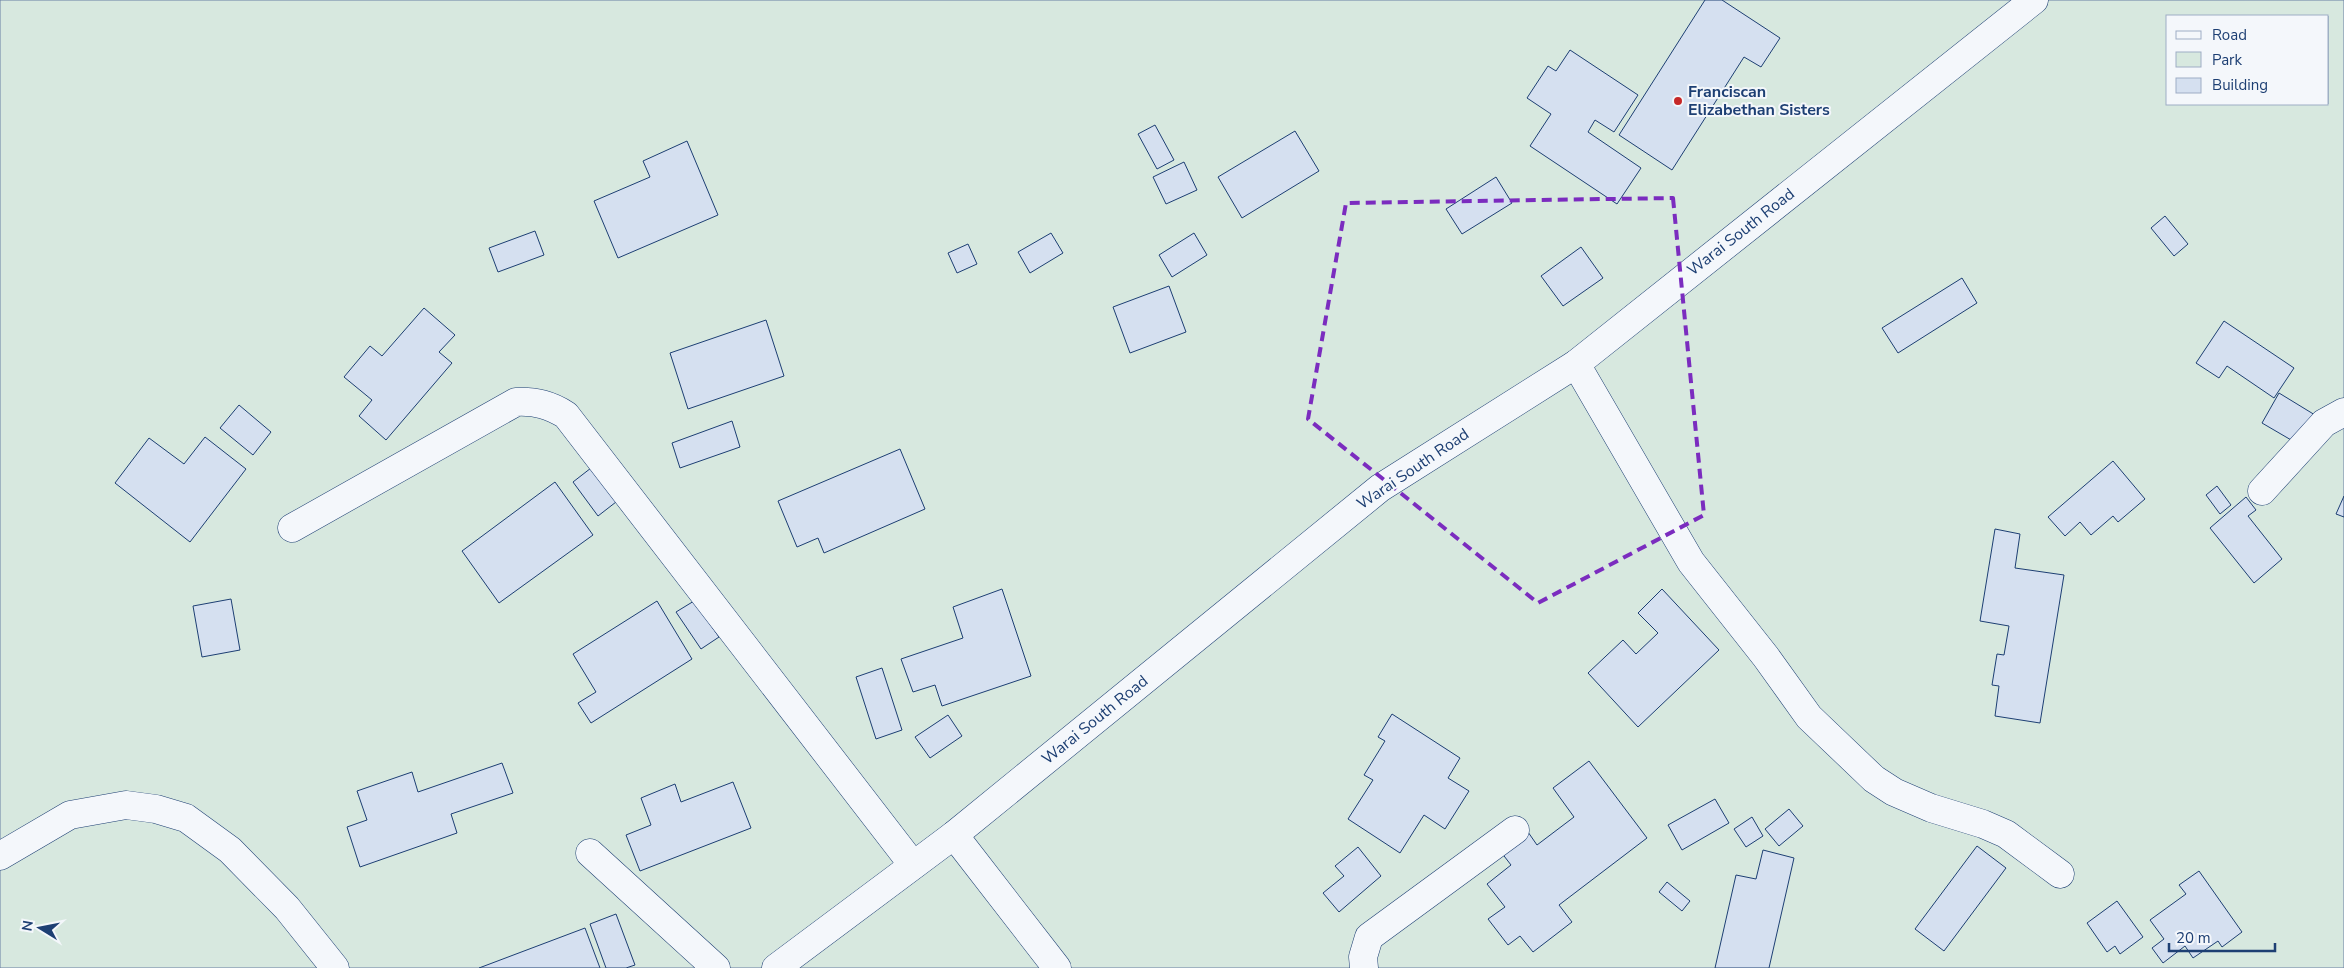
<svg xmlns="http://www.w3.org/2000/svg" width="2344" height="968" viewBox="0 0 2344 968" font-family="'Nunito Sans',sans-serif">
  <rect width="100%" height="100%" fill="#f4f7fb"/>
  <path fill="#d7e8df" stroke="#687fa3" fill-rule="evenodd" d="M 0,0 L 2344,0 L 2344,968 L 0,968 ZM 2168,16 L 2328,16 L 2328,104 L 2168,104 Z"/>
  <g fill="#d5e0f0" stroke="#1d3f73">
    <path d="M 1705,0 L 1722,0 L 1780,38 L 1761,67 L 1744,57 L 1672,170 L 1619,135 Z"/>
    <path d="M 1570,50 L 1638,95 L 1614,132 L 1595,120 L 1588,132 L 1641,168 L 1617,204 L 1530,146 L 1551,114 L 1527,98 L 1548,66 L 1556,71 Z"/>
    <path d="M 1155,125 L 1174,160 L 1157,169 L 1138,134 Z"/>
    <path d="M 1295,131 L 1319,171 L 1242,218 L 1218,177 Z"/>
    <path d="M 687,141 L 718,215 L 618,258 L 594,201 L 650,177 L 643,161 Z"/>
    <path d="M 1184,162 L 1197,190 L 1166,204 L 1153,177 Z"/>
    <path d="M 1496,177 L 1512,203 L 1462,234 L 1446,209 Z"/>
    <path d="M 2165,216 L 2188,244 L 2174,256 L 2151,228 Z"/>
    <path d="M 535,231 L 544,255 L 498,272 L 489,248 Z"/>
    <path d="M 1051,233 L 1063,253 L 1030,273 L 1018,252 Z"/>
    <path d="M 1194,233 L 1207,255 L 1172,277 L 1159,255 Z"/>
    <path d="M 968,244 L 977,264 L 957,273 L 948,253 Z"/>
    <path d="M 1581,247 L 1603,278 L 1563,306 L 1541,276 Z"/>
    <path d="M 1962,278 L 1977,303 L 1898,353 L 1882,328 Z"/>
    <path d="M 1169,286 L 1186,332 L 1130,353 L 1113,307 Z"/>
    <path d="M 424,308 L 455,335 L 439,352 L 452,363 L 386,440 L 359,416 L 372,400 L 344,377 L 370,346 L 382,356 Z"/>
    <path d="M 766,320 L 784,376 L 688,409 L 670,353 Z"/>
    <path d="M 2224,321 L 2294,368 L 2274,398 L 2227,366 L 2219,378 L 2196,363 Z"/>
    <path d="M 2279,393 L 2315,415 L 2298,444 L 2262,423 Z"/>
    <path d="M 239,405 L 271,432 L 253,455 L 220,428 Z"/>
    <path d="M 732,421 L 740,447 L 680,468 L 672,443 Z"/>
    <path d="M 205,437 L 246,469 L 190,542 L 115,483 L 149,438 L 184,464 Z"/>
    <path d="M 900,449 L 925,509 L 824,553 L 818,538 L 797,547 L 778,501 Z"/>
    <path d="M 2113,461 L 2145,499 L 2118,522 L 2113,516 L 2091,535 L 2080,522 L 2065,536 L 2048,517 Z"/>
    <path d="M 591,468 L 616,502 L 598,516 L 573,482 Z"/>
    <path d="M 555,482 L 593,535 L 499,603 L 462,551 Z"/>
    <path d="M 2217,486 L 2231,505 L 2220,514 L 2206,495 Z"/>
    <path d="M 2344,496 L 2344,517 L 2336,514 Z"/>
    <path d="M 2246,497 L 2256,510 L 2248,516 L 2282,559 L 2254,583 L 2210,528 Z"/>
    <path d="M 1995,529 L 2020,534 L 2015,568 L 2064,575 L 2040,723 L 1995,716 L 1999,686 L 1992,685 L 1997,654 L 2004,655 L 2009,626 L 1980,621 Z"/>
    <path d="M 1002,589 L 1031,676 L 942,706 L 935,685 L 913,692 L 901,659 L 963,638 L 953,607 Z"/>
    <path d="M 1662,589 L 1719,650 L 1638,727 L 1588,673 L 1623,640 L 1636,654 L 1658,633 L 1638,613 Z"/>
    <path d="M 231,599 L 240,650 L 202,657 L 193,606 Z"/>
    <path d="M 657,601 L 692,659 L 591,723 L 578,703 L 596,692 L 573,654 Z"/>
    <path d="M 694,601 L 719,637 L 701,649 L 676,612 Z"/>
    <path d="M 882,668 L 902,730 L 876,739 L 856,677 Z"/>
    <path d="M 1392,714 L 1460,758 L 1448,778 L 1469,791 L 1445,829 L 1424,815 L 1400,853 L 1348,819 L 1373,780 L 1364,775 L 1385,741 L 1378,737 Z"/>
    <path d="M 948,715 L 962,736 L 930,758 L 915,737 Z"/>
    <path d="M 1589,761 L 1647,838 L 1559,905 L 1572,922 L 1533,952 L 1520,936 L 1508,945 L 1488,919 L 1505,907 L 1487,884 L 1511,865 L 1501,852 L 1528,832 L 1537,845 L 1574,817 L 1553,788 Z"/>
    <path d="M 502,763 L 513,793 L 451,814 L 457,833 L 360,867 L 347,827 L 367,820 L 357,791 L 412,772 L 418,792 Z"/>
    <path d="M 733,782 L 751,828 L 640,871 L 626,835 L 651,825 L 641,798 L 675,784 L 681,802 Z"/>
    <path d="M 1715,799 L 1729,823 L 1682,850 L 1668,825 Z"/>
    <path d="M 1789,809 L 1803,826 L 1779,846 L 1765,829 Z"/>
    <path d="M 1752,817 L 1763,836 L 1746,847 L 1734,829 Z"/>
    <path d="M 1977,846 L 2006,868 L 1944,951 L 1915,929 Z"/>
    <path d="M 1358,847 L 1381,876 L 1339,912 L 1323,893 L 1344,876 L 1335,866 Z"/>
    <path d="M 1763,850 L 1794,858 L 1769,968 L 1715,968 L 1736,875 L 1756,879 Z"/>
    <path d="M 2199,871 L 2242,932 L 2222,947 L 2218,941 L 2193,958 L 2185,946 L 2163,963 L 2152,948 L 2164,939 L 2150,920 L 2186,894 L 2179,885 Z"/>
    <path d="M 1667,882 L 1690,901 L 1682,911 L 1659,892 Z"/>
    <path d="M 2117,901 L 2143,937 L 2120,954 L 2115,946 L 2107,952 L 2087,923 Z"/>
    <path d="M 616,914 L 635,965 L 626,968 L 606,968 L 590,924 Z"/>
    <path d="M 585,928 L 600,968 L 479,968 Z"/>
  </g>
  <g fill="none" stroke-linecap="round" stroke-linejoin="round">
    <defs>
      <g id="minor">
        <path d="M 1576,364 L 1691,562 L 1766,657 L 1809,717 L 1874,779 L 1894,792 L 1931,808 L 1983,824 L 2006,834 L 2060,874"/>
        <path d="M 2262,491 L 2324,423 L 2344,412"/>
        <path d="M 292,528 L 516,402 C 536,401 550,405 566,415 L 913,865"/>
        <path d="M 954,835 L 1057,968"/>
        <path d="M 590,853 L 716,968"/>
        <path d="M 0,856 L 70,815 L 126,805 L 156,809 L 186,818 L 230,850 L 287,908 L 335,968"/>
        <path d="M 776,968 L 954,835 L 1380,488 L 1576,364 L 2034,0"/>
        <path d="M 1364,968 L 1363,957 L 1369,937 L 1515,830"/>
      </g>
    </defs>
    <use href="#minor" stroke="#1d3f73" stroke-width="29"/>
    <use href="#minor" stroke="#f4f7fb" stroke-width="28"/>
  </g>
  <path fill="none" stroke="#7b2cbf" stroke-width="4" stroke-dasharray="10 6" stroke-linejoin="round" d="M 1673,198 L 1704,515 L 1538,603 L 1308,419 L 1346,203 Z"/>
  <circle fill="#c62828" stroke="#f4f7fb" stroke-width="2" cx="1678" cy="101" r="5"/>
  <g text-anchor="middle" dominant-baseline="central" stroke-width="4" stroke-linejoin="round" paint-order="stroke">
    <g font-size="16" font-weight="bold" fill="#1d3f73" stroke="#f4f7fb" text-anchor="start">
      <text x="1688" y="92">Franciscan<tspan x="1688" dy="18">Elizabethan Sisters</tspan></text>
    </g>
    <g font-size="16" fill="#1d3f73" stroke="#f4f7fb">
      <text transform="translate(1741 232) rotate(-38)">Warai South Road</text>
      <text transform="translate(1413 469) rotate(-34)">Warai South Road</text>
      <text transform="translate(1095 720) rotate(-39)">Warai South Road</text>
    </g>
  </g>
  <rect x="2166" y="15" width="162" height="90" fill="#f4f7fb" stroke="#9eadc5"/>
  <rect x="2176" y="31" width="25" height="8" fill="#f4f7fb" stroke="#9eadc5"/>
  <text x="2212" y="40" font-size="15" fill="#1d3f73">Road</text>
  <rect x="2176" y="52" width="25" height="15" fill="#d7e8df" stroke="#9eadc5"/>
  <text x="2212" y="65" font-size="15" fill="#1d3f73">Park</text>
  <rect x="2176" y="78" width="25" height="15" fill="#d5e0f0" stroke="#9eadc5"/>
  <text x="2212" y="90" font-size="15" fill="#1d3f73">Building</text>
  <g transform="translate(40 928) rotate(280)" stroke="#f4f7fb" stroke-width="4" paint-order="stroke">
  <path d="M0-4L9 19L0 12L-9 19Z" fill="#1d3f73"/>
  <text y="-8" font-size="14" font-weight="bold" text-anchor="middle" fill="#1d3f73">N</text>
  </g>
  <path d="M2169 943v8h106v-8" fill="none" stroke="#1d3f73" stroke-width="2.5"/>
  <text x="2176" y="943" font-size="15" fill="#1d3f73" stroke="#f4f7fb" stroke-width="4" paint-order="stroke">20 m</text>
</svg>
